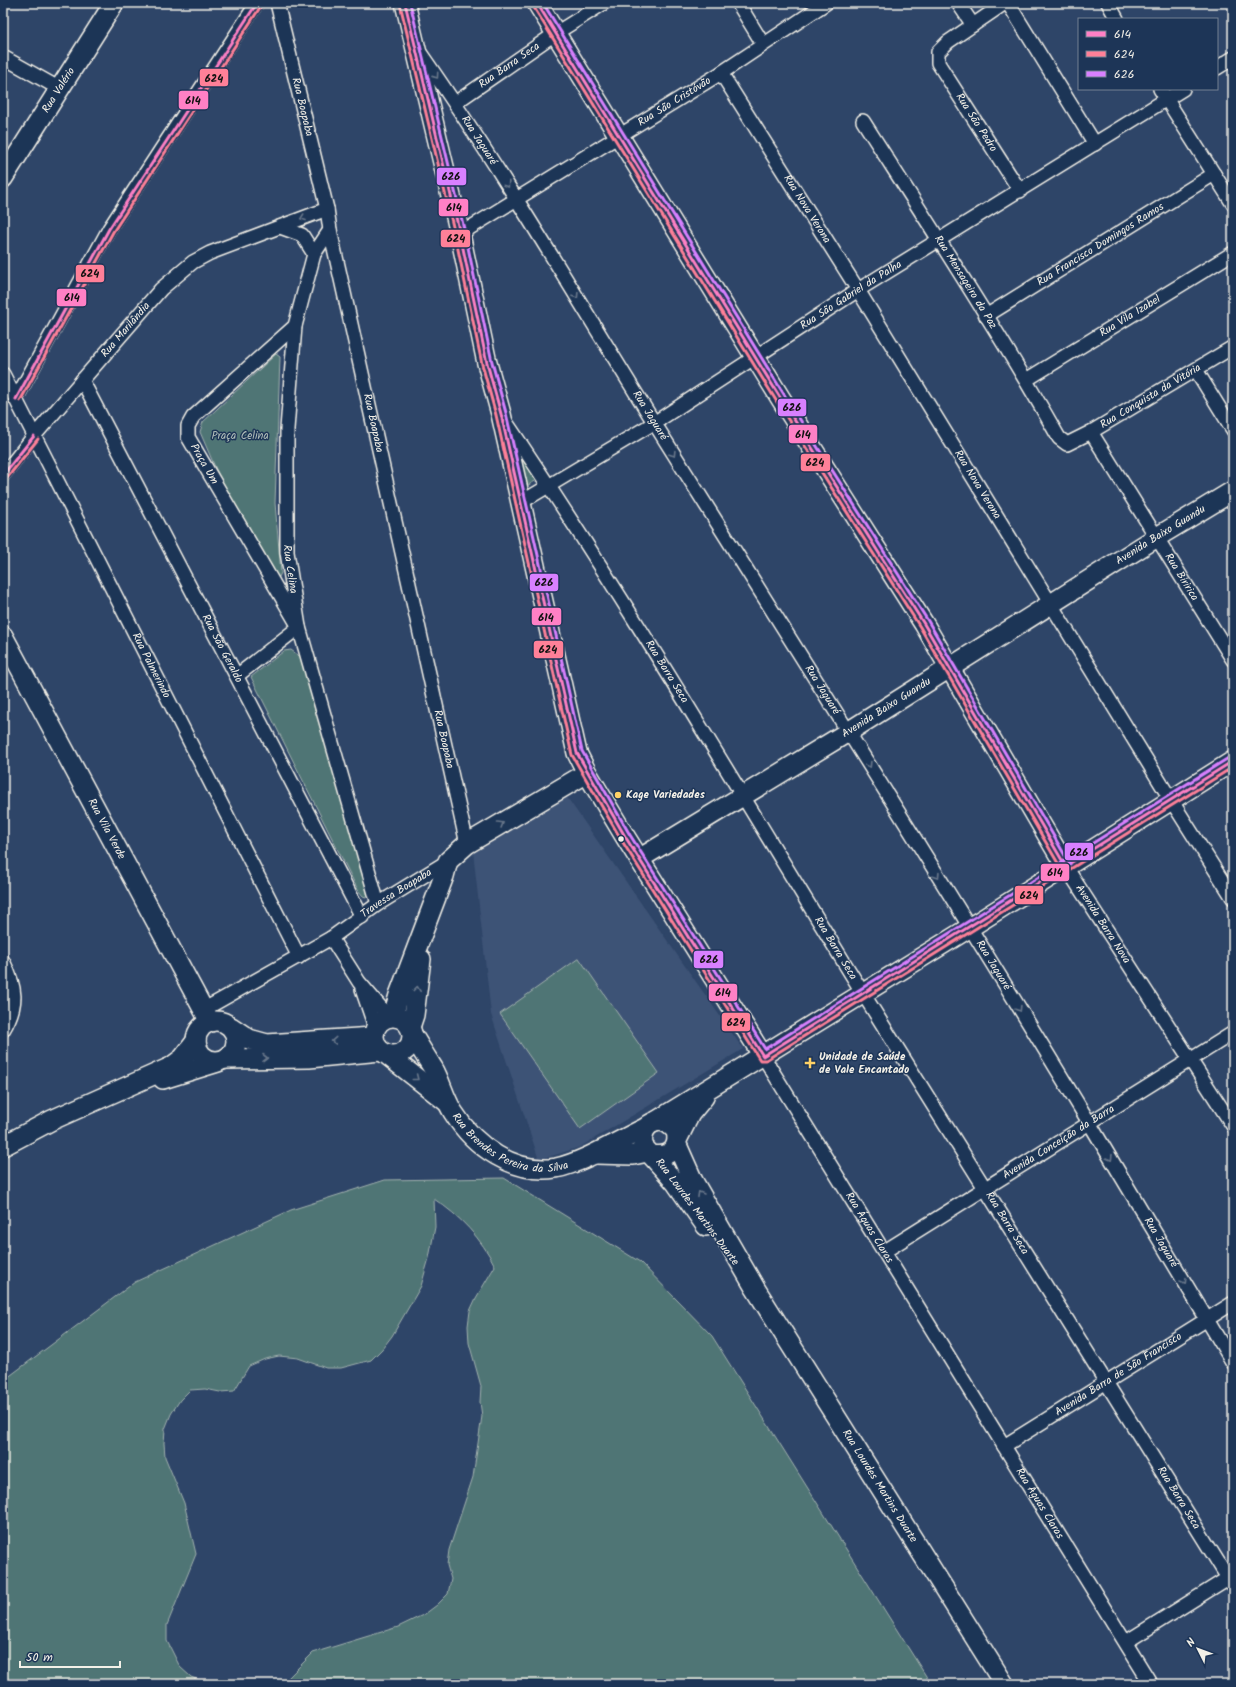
<svg xmlns="http://www.w3.org/2000/svg" width="1236" height="1687" viewBox="0 0 1236 1687" font-family="Kalam,sans-serif">
  <rect width="100%" height="100%" fill="#2e4568"/>
  <filter id="ink" filterUnits="userSpaceOnUse"><feTurbulence type="fractalNoise" baseFrequency=".025" numOctaves="2"/><feDisplacementMap in="SourceGraphic" scale="8" xChannelSelector="R" yChannelSelector="G"/><feConvolveMatrix kernelMatrix="1 2 1 2 8 2 1 2 1" color-interpolation-filters="sRGB"/></filter>
  <g filter="url(#ink)">
    <path fill="#3e5376" d="M 566,796 L 743,1049 L 580,1147 L 539,1160 L 491,1014 L 473,851 Z"/>
    <g fill="#4f7475" stroke="#a2b2ae">
      <path d="M 276,354 L 280,357 L 275,503 L 281,573 L 278,579 L 276,578 L 221,481 L 200,432 L 203,422 Z"/>
      <path d="M 513,441 L 537,480 L 523,488 Z"/>
      <path d="M 291,650 L 302,658 L 369,888 L 366,897 L 363,896 L 358,890 L 251,677 L 284,651 Z"/>
      <path d="M 579,958 L 659,1073 L 580,1129 L 500,1014 Z"/>
      <path d="M 504,1178 L 640,1262 L 712,1336 L 931,1684 L 282,1684 L 313,1653 L 398,1627 L 425,1614 L 437,1605 L 448,1594 L 451,1579 L 447,1565 L 449,1550 L 473,1477 L 482,1416 L 480,1402 L 481,1386 L 469,1343 L 468,1326 L 470,1311 L 476,1298 L 495,1266 C 482,1239 459,1215 434,1199 L 435,1227 L 429,1258 L 421,1286 L 392,1336 L 382,1349 L 371,1360 L 341,1368 L 326,1368 L 298,1358 L 279,1356 L 265,1359 L 249,1366 L 234,1391 L 220,1392 L 205,1389 L 190,1390 L 180,1400 L 171,1414 L 165,1429 L 164,1443 L 165,1457 L 184,1503 L 196,1554 L 167,1625 L 167,1641 L 180,1667 L 191,1677 L 209,1684 L 3,1684 L 3,1381 L 135,1282 L 291,1210 L 385,1180 Z"/>
    </g>
    <g fill="none" stroke-linecap="round" stroke-linejoin="round">
      <defs>
        <g id="street">
          <path id="s1" d="M 277,3 L 327,209 L 330,230 L 467,844"/>
          <path d="M 738,3 L 763,44"/>
          <path d="M 958,3 L 973,25"/>
          <path id="s2" d="M 1005,3 L 948,42 L 938,52 L 938,63 L 1020,191"/>
          <path d="M 1008,3 L 1095,144"/>
          <path d="M 1108,3 L 1117,19"/>
          <path id="s3" d="M 421,54 C 508,179 584,311 665,440 C 808,667 951,894 1090,1124 C 1138,1203 1185,1284 1233,1363"/>
          <path d="M 3,57 L 60,89"/>
          <path d="M 1217,68 L 1233,58"/>
          <path id="s4" d="M 721,73 L 858,290 L 1171,800 L 1233,898"/>
          <path d="M 1160,89 L 1233,204"/>
          <path id="s5" d="M 455,103 L 556,33 L 604,3"/>
          <path id="s6" d="M 863,121 C 930,226 998,330 1059,438 L 1067,444 L 1091,432 L 1233,347"/>
          <path d="M 280,227 L 302,235 L 314,254"/>
          <path id="s7" d="M 330,230 L 314,254 L 295,326 L 287,429 L 287,552 L 299,627 L 378,904"/>
          <path id="s8" d="M 460,234 L 721,73 L 826,3"/>
          <path id="s9" d="M 986,316 L 1214,174"/>
          <path d="M 1196,370 L 1233,430"/>
          <path id="s10" d="M 3,374 L 299,957"/>
          <path id="s11" d="M 82,380 L 362,917"/>
          <path id="s12" d="M 1026,380 L 1233,253"/>
          <path d="M 16,399 L 109,229 L 257,3"/>
          <path id="s13" d="M 506,422 C 632,608 746,803 864,995 C 987,1192 1111,1388 1233,1586"/>
          <path id="s14" d="M 1091,432 L 1233,660"/>
          <path id="s15" d="M 3,475 L 34,436 L 161,289 L 193,262 L 210,253 L 327,209"/>
          <path id="s16" d="M 520,503 L 654,423 L 858,290 L 1183,89"/>
          <path d="M 238,675 L 299,627 L 188,437 L 188,426 L 193,417 L 295,326"/>
          <path id="s17" d="M 1066,867 L 1233,1126"/>
          <path d="M 331,938 L 359,982 L 389,1017"/>
          <path d="M 3,961 C 16,987 19,1004 3,1030"/>
          <path d="M 362,989 L 375,1027"/>
          <path id="s18" d="M 203,1010 L 331,938 L 378,904 L 448,861"/>
          <path id="s19" d="M 763,1056 L 1151,1684"/>
          <path id="s20" d="M 885,1251 L 1233,1033"/>
          <path id="s21" d="M 1004,1446 L 1233,1303"/>
          <path d="M 1126,1642 L 1233,1575"/>
        </g>
        <g id="secondary">
          <path d="M 405,3 L 460,234 L 487,363 L 501,414 L 577,753 L 587,773 L 626,838 L 763,1056"/>
          <path d="M 537,3 L 781,399 L 924,624 L 1066,867"/>
          <path id="s22" d="M 3,178 L 114,3"/>
          <path id="s23" d="M 3,636 L 210,1022"/>
          <path id="s24" d="M 639,859 L 848,732 L 1157,537 L 1233,491"/>
          <path d="M 393,1016 L 399,995 L 444,876 L 448,861 L 467,844 L 587,773"/>
          <circle cx="393" cy="1036" r="19"/>
          <circle cx="216" cy="1041" r="20"/>
          <path d="M 231,1027 L 249,1039 L 267,1044 L 373,1037"/>
          <path d="M 410,1027 L 414,1015 L 421,959"/>
          <path id="s25" d="M 412,1034 C 419,1046 426,1057 433,1068 C 441,1082 444,1098 453,1112 C 474,1146 514,1175 556,1168 C 582,1163 622,1139 647,1127"/>
          <path d="M 386,1054 L 447,1102"/>
          <path d="M 226,1059 L 309,1058 L 380,1051"/>
          <path d="M 163,1079 L 218,1062"/>
          <path d="M 653,1123 L 969,928 L 1233,761"/>
          <path d="M 678,1138 L 690,1114 L 704,1097"/>
          <path id="s26" d="M 677,1145 L 693,1181 L 755,1288 L 1004,1684"/>
          <path d="M 3,1146 L 52,1120 L 171,1067 L 183,1058 L 196,1041"/>
          <path d="M 596,1154 L 633,1155 L 647,1152"/>
          <path d="M 653,1155 C 670,1158 680,1148 676,1131 C 661,1112 639,1123 643,1146 L 676,1183 L 706,1226"/>
        </g>
      </defs>
      <use href="#street" stroke="#f4f1e8" stroke-width="16"/>
      <use href="#secondary" stroke="#f4f1e8" stroke-width="22"/>
      <use href="#street" stroke="#1d3557" stroke-width="13"/>
      <use href="#secondary" stroke="#1d3557" stroke-width="19"/>
      <defs>
        <g id="bus-1">
          <path d="M 405,3 L 460,234 L 487,363 L 501,414 L 577,753 L 626,838 L 763,1056 L 1233,761"/>
          <path d="M 537,3 L 781,399 L 924,624 L 1066,867"/>
          <path d="M 16,399 L 109,229 L 257,3"/>
          <path d="M 3,475 L 34,436"/>
        </g>
        <g id="bus-2">
          <path d="M 400,4 L 455,235 L 482,364 L 496,415 L 572,755 L 622,841 L 760,1060 L 766,1060 L 1233,767"/>
          <path d="M 533,6 L 777,402 L 920,627 L 1062,870"/>
          <path d="M 20,401 L 113,232 L 261,6"/>
          <path d="M 7,478 L 38,439"/>
        </g>
        <g id="bus-3">
          <path d="M 410,3 L 465,233 L 492,362 L 506,413 L 582,751 L 630,835 L 765,1049 L 1230,757"/>
          <path d="M 543,3 L 785,396 L 928,621 L 1070,864"/>
        </g>
      </defs>
      <use href="#bus-1" stroke="#1d3557" stroke-width="6"/>
      <use href="#bus-2" stroke="#1d3557" stroke-width="6"/>
      <use href="#bus-3" stroke="#1d3557" stroke-width="6"/>
      <use href="#bus-1" stroke="#ff80c5" stroke-width="3"/>
      <use href="#bus-2" stroke="#ff8098" stroke-width="3"/>
      <use href="#bus-3" stroke="#d880ff" stroke-width="3"/>
    </g>
    <defs><path id="oneway-chevron" d="M-2-3.5L2.5 0L-2 3.5" fill="none" stroke-width="1.6" stroke-linecap="round" stroke-linejoin="round"/></defs>
    <g stroke="#68778a">
      <use href="#oneway-chevron" transform="translate(436 76) rotate(55)"/>
      <use href="#oneway-chevron" transform="translate(507 185) rotate(57)"/>
      <use href="#oneway-chevron" transform="translate(303 218) rotate(160)"/>
      <use href="#oneway-chevron" transform="translate(576 296) rotate(58)"/>
      <use href="#oneway-chevron" transform="translate(673 454) rotate(58)"/>
      <use href="#oneway-chevron" transform="translate(869 765) rotate(58)"/>
      <use href="#oneway-chevron" transform="translate(501 824) rotate(-31)"/>
      <use href="#oneway-chevron" transform="translate(937 876) rotate(58)"/>
      <use href="#oneway-chevron" transform="translate(417 989) rotate(-83)"/>
      <use href="#oneway-chevron" transform="translate(1019 1009) rotate(58)"/>
      <use href="#oneway-chevron" transform="translate(334 1041) rotate(177)"/>
      <use href="#oneway-chevron" transform="translate(265 1058)"/>
      <use href="#oneway-chevron" transform="translate(416 1078) rotate(38)"/>
      <use href="#oneway-chevron" transform="translate(1110 1158) rotate(59)"/>
      <use href="#oneway-chevron" transform="translate(700 1194) rotate(-120)"/>
      <use href="#oneway-chevron" transform="translate(1184 1281) rotate(59)"/>
    </g>
  </g>
  <g fill="#ffd166" stroke="#1d3557" stroke-width="1.5">
    <circle cx="618" cy="795" r="4"/>
    <path d="M808 1057h4v4h4v4h-4v4h-4v-4h-4v-4h4z"/>
  </g>
  <circle fill="#f4f1e8" stroke="#1d3557" stroke-width="1.5" cx="621" cy="839" r="3.5"/>
  <g text-anchor="middle" dominant-baseline="central" stroke-width="3" stroke-linejoin="round" paint-order="stroke">
    <g font-size="11" fill="#f4f1e8" stroke="#1d3557">
      <text stroke="none"><textPath href="#s5" startOffset="66">Rua Barra Seca</textPath></text>
      <text stroke="none"><textPath href="#s22" startOffset="104">Rua Valério</textPath></text>
      <text stroke="none"><textPath href="#s8" startOffset="252">Rua São Cristóvão</textPath></text>
      <text stroke="none"><textPath href="#s1" startOffset="107">Rua Boapaba</textPath></text>
      <text stroke="none"><textPath href="#s2" startOffset="165">Rua São Pedro</textPath></text>
      <text stroke="none"><textPath href="#s3" startOffset="104">Rua Jaguaré</textPath></text>
      <text stroke="none"><textPath href="#s4" startOffset="161">Rua Nova Verona</textPath></text>
      <text stroke="none"><textPath href="#s9" startOffset="135">Rua Francisco Domingos Ramos</textPath></text>
      <text stroke="none"><textPath href="#s6" startOffset="191">Rua Mensageiro da Paz</textPath></text>
      <text stroke="none"><textPath href="#s16" startOffset="391">Rua São Gabriel da Palha</textPath></text>
      <text stroke="none"><textPath href="#s12" startOffset="122">Rua Vila Izabel</textPath></text>
      <text stroke="none"><textPath href="#s15" startOffset="190">Rua Marilândia</textPath></text>
      <text stroke="none"><textPath href="#s6" startOffset="479">Rua Conquista da Vitória</textPath></text>
      <text stroke="none"><textPath href="#s3" startOffset="428">Rua Jaguaré</textPath></text>
      <text stroke="none"><textPath href="#s1" startOffset="431">Rua Boapaba</textPath></text>
      <text transform="translate(204 464) rotate(60)">Praça Um</text>
      <text stroke="none"><textPath href="#s4" startOffset="485">Rua Nova Verona</textPath></text>
      <text stroke="none"><textPath href="#s24" startOffset="614">Avenida Baixo Guandu</textPath></text>
      <text stroke="none"><textPath href="#s7" startOffset="347">Rua Celina</textPath></text>
      <text stroke="none"><textPath href="#s14" startOffset="171">Rua Biririca</textPath></text>
      <text stroke="none"><textPath href="#s11" startOffset="303">Rua São Geraldo</textPath></text>
      <text stroke="none"><textPath href="#s10" startOffset="327">Rua Palmerindo</textPath></text>
      <text stroke="none"><textPath href="#s13" startOffset="297">Rua Barra Seca</textPath></text>
      <text stroke="none"><textPath href="#s3" startOffset="752">Rua Jaguaré</textPath></text>
      <text stroke="none"><textPath href="#s24" startOffset="290">Avenida Baixo Guandu</textPath></text>
      <text stroke="none"><textPath href="#s1" startOffset="755">Rua Boapaba</textPath></text>
      <text stroke="none"><textPath href="#s23" startOffset="219">Rua Vila Verde</textPath></text>
      <text stroke="none"><textPath href="#s18" startOffset="226">Travessa Boapaba</textPath></text>
      <text stroke="none"><textPath href="#s17" startOffset="68">Avenida Barra Nova</textPath></text>
      <text stroke="none"><textPath href="#s13" startOffset="621">Rua Barra Seca</textPath></text>
      <text stroke="none"><textPath href="#s3" startOffset="1076">Rua Jaguaré</textPath></text>
      <text stroke="none"><textPath href="#s25" startOffset="158">Rua Brendes Pereira da Silva</textPath></text>
      <text stroke="none"><textPath href="#s20" startOffset="205">Avenida Conceição da Barra</textPath></text>
      <text transform="translate(697 1212) rotate(53)">Rua Lourdes Martins Duarte</text>
      <text stroke="none"><textPath href="#s13" startOffset="945">Rua Barra Seca</textPath></text>
      <text stroke="none"><textPath href="#s19" startOffset="202">Rua Águas Claras</textPath></text>
      <text stroke="none"><textPath href="#s3" startOffset="1400">Rua Jaguaré</textPath></text>
      <text stroke="none"><textPath href="#s21" startOffset="135">Avenida Barra de São Francisco</textPath></text>
      <text stroke="none"><textPath href="#s26" startOffset="397">Rua Lourdes Martins Duarte</textPath></text>
      <text stroke="none"><textPath href="#s13" startOffset="1269">Rua Barra Seca</textPath></text>
      <text stroke="none"><textPath href="#s19" startOffset="526">Rua Águas Claras</textPath></text>
    </g>
    <g font-size="11" fill="#b2bfba" stroke="#1d3557">
      <text x="240" y="436">Praça Celina</text>
    </g>
    <g font-size="11" font-weight="bold" fill="#f4f1e8" stroke="#1d3557" text-anchor="start">
      <text x="626" y="795">Kage Variedades</text>
      <text x="819" y="1057">Unidade de Saúde<tspan x="819" dy="13">de Vale Encantado</tspan></text>
    </g>
  </g>
  <g stroke="#1d3557" stroke-width="1.5">
    <rect x="199" y="68" width="30" height="19" rx="4" fill="#ff8098"/>
    <rect x="178" y="90" width="31" height="20" rx="4" fill="#ff80c5"/>
    <rect x="436" y="167" width="31" height="19" rx="4" fill="#d880ff"/>
    <rect x="438" y="198" width="31" height="19" rx="4" fill="#ff80c5"/>
    <rect x="440" y="229" width="31" height="19" rx="4" fill="#ff8098"/>
    <rect x="75" y="264" width="30" height="19" rx="4" fill="#ff8098"/>
    <rect x="56" y="288" width="31" height="19" rx="4" fill="#ff80c5"/>
    <rect x="777" y="398" width="30" height="19" rx="4" fill="#d880ff"/>
    <rect x="788" y="424" width="30" height="20" rx="4" fill="#ff80c5"/>
    <rect x="800" y="453" width="31" height="19" rx="4" fill="#ff8098"/>
    <rect x="529" y="573" width="30" height="19" rx="4" fill="#d880ff"/>
    <rect x="531" y="607" width="31" height="19" rx="4" fill="#ff80c5"/>
    <rect x="533" y="640" width="31" height="19" rx="4" fill="#ff8098"/>
    <rect x="1064" y="842" width="30" height="19" rx="4" fill="#d880ff"/>
    <rect x="1040" y="863" width="30" height="19" rx="4" fill="#ff80c5"/>
    <rect x="1014" y="885" width="30" height="20" rx="4" fill="#ff8098"/>
    <rect x="693" y="950" width="31" height="19" rx="4" fill="#d880ff"/>
    <rect x="708" y="983" width="30" height="19" rx="4" fill="#ff80c5"/>
    <rect x="721" y="1012" width="30" height="20" rx="4" fill="#ff8098"/>
  </g>
  <g font-size="11" text-anchor="middle" font-weight="bold" fill="#111">
    <text x="214" y="82">624</text>
    <text x="193" y="104">614</text>
    <text x="451" y="180">626</text>
    <text x="454" y="211">614</text>
    <text x="456" y="242">624</text>
    <text x="90" y="277">624</text>
    <text x="72" y="301">614</text>
    <text x="792" y="411">626</text>
    <text x="803" y="438">614</text>
    <text x="815" y="466">624</text>
    <text x="544" y="586">626</text>
    <text x="546" y="621">614</text>
    <text x="548" y="653">624</text>
    <text x="1079" y="856">626</text>
    <text x="1055" y="876">614</text>
    <text x="1029" y="899">624</text>
    <text x="709" y="963">626</text>
    <text x="723" y="996">614</text>
    <text x="736" y="1026">624</text>
  </g>
  <rect width="1236" height="1687" fill="none" stroke="#1d3557" stroke-width="16"/>
  <rect x="8" y="8" width="1220" height="1671" fill="none" stroke="#f4f1e8" stroke-width="1.5" filter="url(#ink)"/>
  <rect x="1078" y="18" width="140" height="72" fill="#1d3557" stroke="#738091"/>
  <rect x="1086" y="31" width="20" height="6" fill="#ff80c5" stroke="#738091"/>
  <text x="1114" y="38" font-size="12" fill="#f4f1e8">614</text>
  <rect x="1086" y="51" width="20" height="6" fill="#ff8098" stroke="#738091"/>
  <text x="1114" y="58" font-size="12" fill="#f4f1e8">624</text>
  <rect x="1086" y="71" width="20" height="6" fill="#d880ff" stroke="#738091"/>
  <text x="1114" y="78" font-size="12" fill="#f4f1e8">626</text>
  <g transform="translate(1198 1649) rotate(312)" stroke="#1d3557" stroke-width="3" paint-order="stroke">
  <path d="M0-3L7 15L0 10L-7 15Z" fill="#f4f1e8"/>
  <text y="-6" font-size="11" font-weight="bold" text-anchor="middle" fill="#f4f1e8">N</text>
  </g>
  <path d="M20 1661v6h100v-6" fill="none" stroke="#f4f1e8" stroke-width="2"/>
  <text x="26" y="1661" font-size="12" fill="#f4f1e8" stroke="#1d3557" stroke-width="3" paint-order="stroke">50 m</text>
</svg>
